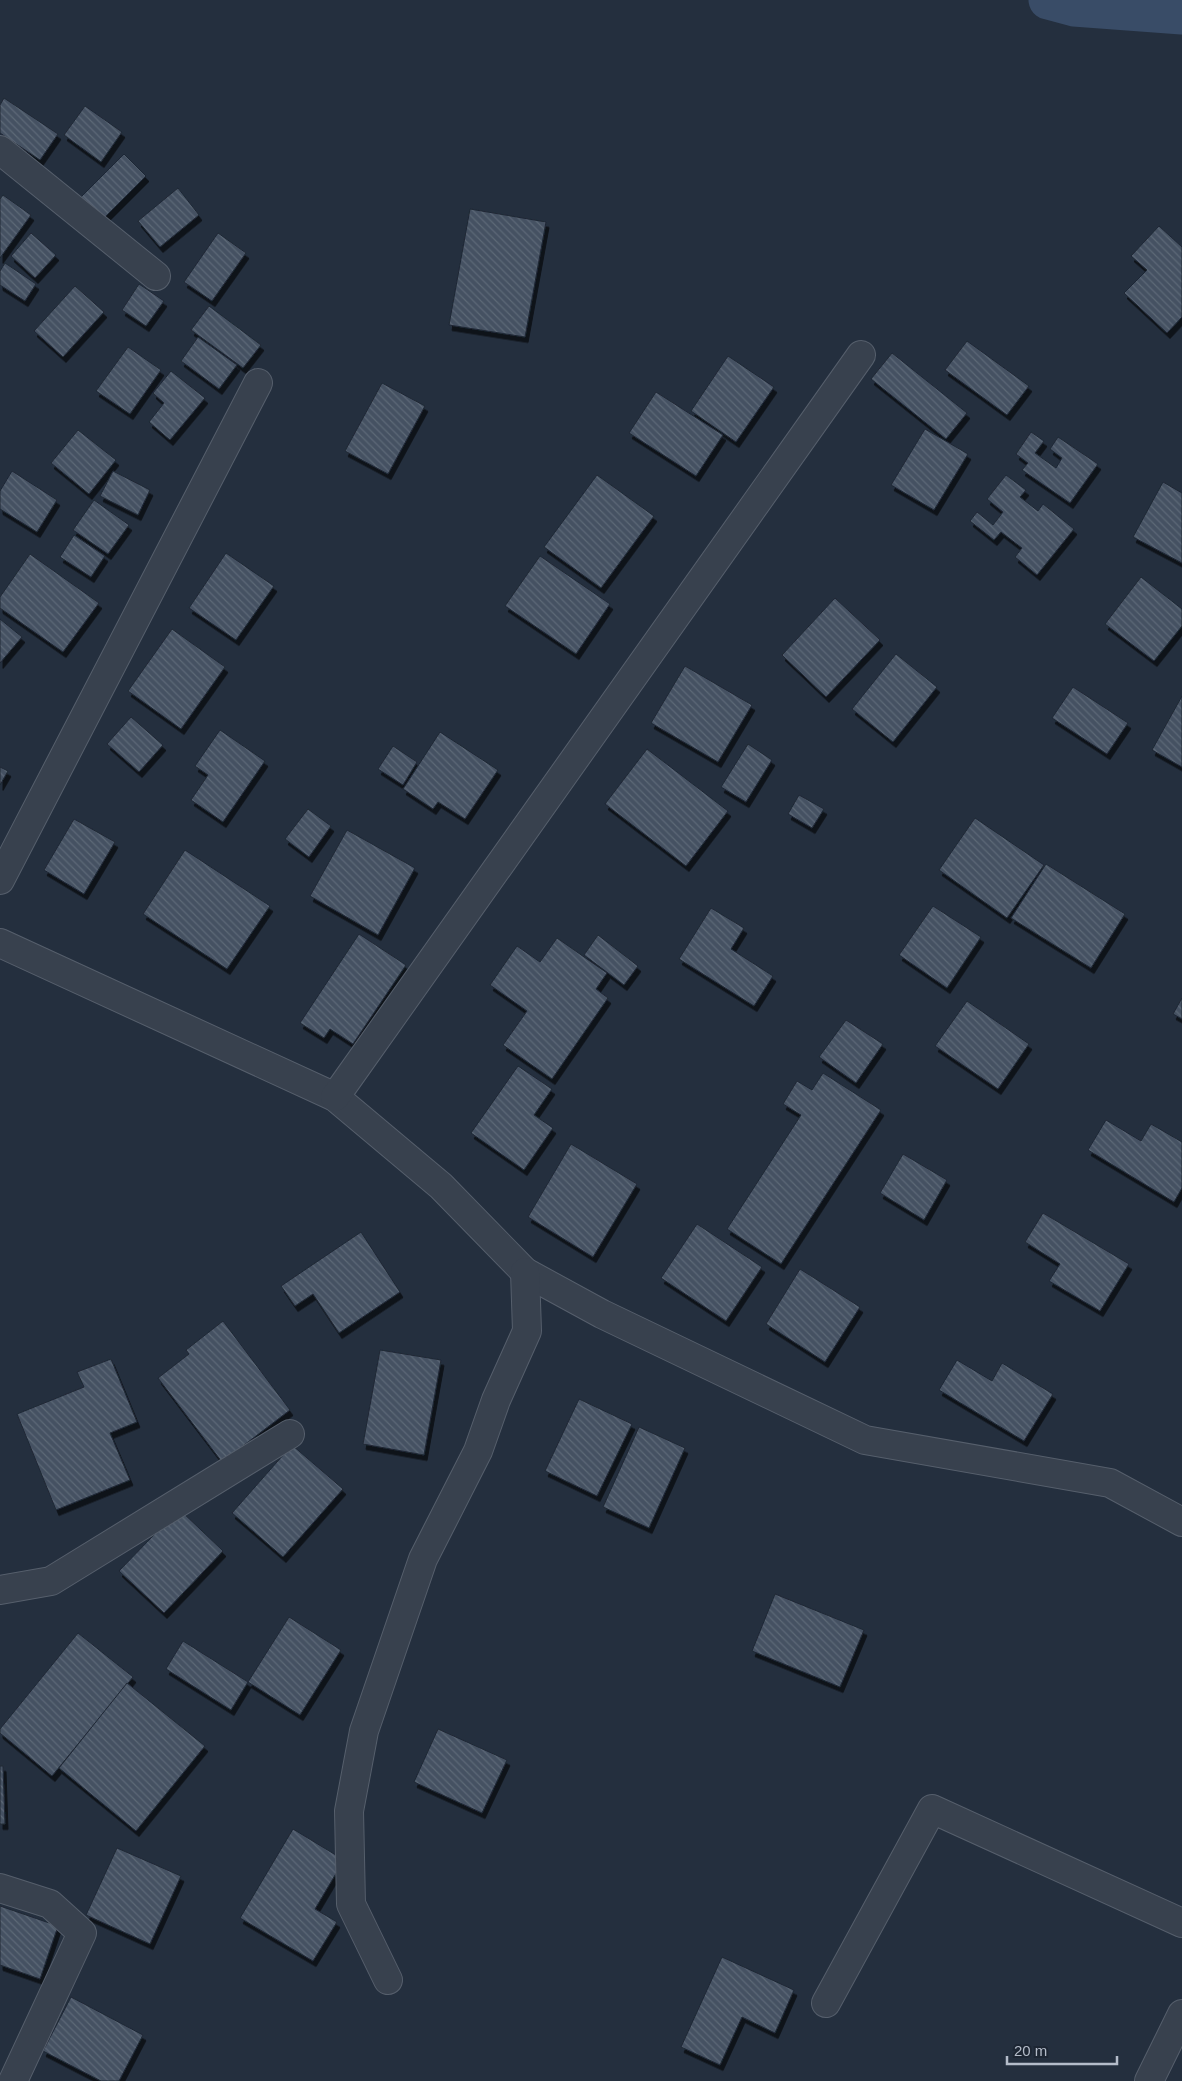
<svg xmlns="http://www.w3.org/2000/svg" width="1182" height="2081" viewBox="0 0 1182 2081" font-family="Arial,sans-serif">
  <defs>
    <pattern id="building-back-hatch" width="6" height="6" patternUnits="userSpaceOnUse" patternTransform="scale(1.25)"><rect width="6" height="6" fill="#455162"/><path d="M-1 5l2 2M0 0l6 6M5-1l2 2" fill="none" stroke="#5d6877"/></pattern>
    <filter id="shadow"><feDropShadow dx="3" dy="5.5" stdDeviation="0" flood-color="#0009"/></filter>
  </defs>
  <rect width="100%" height="100%" fill="#242f3e"/>
  <g fill="none" stroke-linecap="round" stroke-linejoin="round">
    <path stroke="#394c67" stroke-width="39" d="M 1048,0 L 1074,7 L 1182,15"/>
  </g>
  <g fill="url(#building-back-hatch)" stroke="#1f2835" filter="url(#shadow)">
    <path d="M 4,98 L 58,134 L 40,160 L 0,133 L 0,105 Z"/>
    <path d="M 85,106 L 122,132 L 101,162 L 64,135 Z"/>
    <path d="M 124,154 L 146,176 L 103,219 L 81,197 Z"/>
    <path d="M 178,188 L 199,215 L 160,247 L 138,221 Z"/>
    <path d="M 3,195 L 31,215 L 0,258 L 0,199 Z"/>
    <path d="M 470,209 L 546,222 L 525,337 L 449,325 Z"/>
    <path d="M 1159,226 L 1182,247 L 1182,317 L 1167,333 L 1124,293 L 1147,270 L 1131,256 Z"/>
    <path d="M 31,233 L 56,255 L 35,278 L 11,256 Z"/>
    <path d="M 218,233 L 246,253 L 212,301 L 184,282 Z"/>
    <path d="M 5,263 L 36,284 L 25,301 L 0,285 L 0,271 Z"/>
    <path d="M 139,284 L 164,301 L 146,326 L 122,310 Z"/>
    <path d="M 75,286 L 104,312 L 63,357 L 34,331 Z"/>
    <path d="M 209,306 L 261,345 L 243,368 L 191,330 Z"/>
    <path d="M 198,337 L 237,365 L 219,389 L 181,361 Z"/>
    <path d="M 967,341 L 1029,386 L 1007,415 L 945,370 Z"/>
    <path d="M 128,347 L 161,370 L 130,414 L 96,391 Z"/>
    <path d="M 892,353 L 967,413 L 946,439 L 871,379 Z"/>
    <path d="M 728,356 L 774,387 L 736,442 L 691,411 Z"/>
    <path d="M 171,371 L 205,398 L 170,440 L 149,422 L 164,403 L 153,393 Z"/>
    <path d="M 382,383 L 425,406 L 388,474 L 345,451 Z"/>
    <path d="M 656,392 L 723,435 L 696,476 L 629,433 Z"/>
    <path d="M 925,429 L 968,454 L 934,510 L 891,485 Z"/>
    <path d="M 78,430 L 116,460 L 89,494 L 51,463 Z"/>
    <path d="M 1031,432 L 1044,441 L 1035,453 L 1056,468 L 1062,458 L 1050,449 L 1058,437 L 1098,464 L 1070,503 L 1022,470 L 1028,463 L 1016,454 Z"/>
    <path d="M 12,471 L 57,500 L 37,532 L 0,509 L 0,491 Z"/>
    <path d="M 113,471 L 150,490 L 138,515 L 100,496 Z"/>
    <path d="M 597,475 L 654,516 L 601,588 L 544,547 Z"/>
    <path d="M 1006,475 L 1026,490 L 1020,497 L 1038,511 L 1043,504 L 1074,529 L 1037,575 L 1015,557 L 1022,548 L 1001,532 L 994,540 L 970,521 L 977,512 L 993,525 L 1003,512 L 987,499 Z"/>
    <path d="M 1163,482 L 1182,493 L 1182,563 L 1133,537 Z"/>
    <path d="M 94,500 L 129,525 L 108,554 L 73,530 Z"/>
    <path d="M 74,535 L 105,556 L 91,577 L 60,557 Z"/>
    <path d="M 226,553 L 274,586 L 236,640 L 189,608 Z"/>
    <path d="M 30,554 L 99,603 L 63,652 L 0,608 L 0,597 Z"/>
    <path d="M 540,556 L 610,604 L 576,654 L 505,606 Z"/>
    <path d="M 1141,577 L 1182,609 L 1182,626 L 1154,661 L 1105,624 Z"/>
    <path d="M 835,598 L 880,640 L 826,697 L 782,655 Z"/>
    <path d="M 0,619 L 22,637 L 0,663 Z"/>
    <path d="M 172,629 L 225,667 L 181,729 L 128,691 Z"/>
    <path d="M 896,654 L 937,687 L 893,742 L 852,709 Z"/>
    <path d="M 685,666 L 752,705 L 718,762 L 651,723 Z"/>
    <path d="M 1073,687 L 1128,723 L 1107,754 L 1052,718 Z"/>
    <path d="M 1182,696 L 1182,767 L 1152,750 Z"/>
    <path d="M 131,717 L 163,745 L 139,772 L 107,744 Z"/>
    <path d="M 220,730 L 265,761 L 223,822 L 191,800 L 208,775 L 195,766 Z"/>
    <path d="M 440,732 L 498,770 L 465,819 L 438,802 L 433,809 L 403,789 Z"/>
    <path d="M 748,744 L 772,760 L 746,802 L 721,787 Z"/>
    <path d="M 393,746 L 417,762 L 403,785 L 378,769 Z"/>
    <path d="M 647,749 L 728,811 L 686,866 L 605,804 Z"/>
    <path d="M 0,767 L 8,771 L 0,785 Z"/>
    <path d="M 799,795 L 824,809 L 812,828 L 788,814 Z"/>
    <path d="M 308,809 L 331,826 L 309,857 L 285,839 Z"/>
    <path d="M 975,818 L 1044,865 L 1007,918 L 939,870 Z"/>
    <path d="M 74,819 L 115,842 L 84,894 L 44,870 Z"/>
    <path d="M 347,830 L 415,868 L 378,935 L 310,896 Z"/>
    <path d="M 185,850 L 270,906 L 227,969 L 143,914 Z"/>
    <path d="M 1046,864 L 1125,914 L 1091,968 L 1011,918 Z"/>
    <path d="M 933,906 L 981,937 L 947,988 L 899,955 Z"/>
    <path d="M 711,908 L 744,928 L 731,949 L 773,976 L 754,1006 L 679,959 Z"/>
    <path d="M 359,934 L 406,965 L 353,1044 L 330,1029 L 324,1038 L 300,1023 Z"/>
    <path d="M 598,935 L 638,966 L 624,985 L 584,955 Z"/>
    <path d="M 557,938 L 607,973 L 596,989 L 608,998 L 552,1079 L 503,1045 L 527,1011 L 490,985 L 517,946 L 540,962 Z"/>
    <path d="M 1182,998 L 1182,1019 L 1173,1014 Z"/>
    <path d="M 967,1001 L 1029,1044 L 998,1089 L 935,1046 Z"/>
    <path d="M 846,1020 L 883,1044 L 856,1083 L 819,1057 Z"/>
    <path d="M 518,1066 L 552,1089 L 534,1115 L 553,1128 L 524,1170 L 471,1133 Z"/>
    <path d="M 823,1073 L 881,1110 L 781,1264 L 727,1229 L 801,1115 L 783,1104 L 797,1081 L 812,1090 Z"/>
    <path d="M 1106,1120 L 1141,1141 L 1151,1124 L 1182,1142 L 1182,1188 L 1174,1202 L 1088,1150 Z"/>
    <path d="M 571,1144 L 637,1184 L 593,1257 L 528,1217 Z"/>
    <path d="M 903,1154 L 947,1180 L 924,1220 L 880,1193 Z"/>
    <path d="M 1043,1213 L 1129,1264 L 1100,1311 L 1049,1281 L 1060,1264 L 1025,1242 Z"/>
    <path d="M 697,1224 L 762,1267 L 726,1321 L 661,1278 Z"/>
    <path d="M 361,1232 L 400,1292 L 339,1333 L 313,1294 L 295,1306 L 281,1286 Z"/>
    <path d="M 800,1269 L 860,1307 L 825,1362 L 766,1324 Z"/>
    <path d="M 223,1321 L 290,1410 L 222,1462 L 158,1378 L 189,1354 L 186,1350 Z"/>
    <path d="M 380,1350 L 441,1360 L 424,1455 L 363,1444 Z"/>
    <path d="M 111,1359 L 137,1422 L 110,1433 L 130,1480 L 56,1510 L 17,1414 L 84,1387 L 77,1372 Z"/>
    <path d="M 957,1360 L 992,1381 L 1002,1363 L 1053,1394 L 1024,1441 L 939,1390 Z"/>
    <path d="M 579,1399 L 632,1424 L 597,1496 L 545,1471 Z"/>
    <path d="M 639,1427 L 685,1448 L 649,1528 L 603,1507 Z"/>
    <path d="M 292,1445 L 343,1489 L 283,1557 L 232,1513 Z"/>
    <path d="M 179,1509 L 223,1551 L 164,1613 L 119,1571 Z"/>
    <path d="M 775,1594 L 864,1630 L 840,1687 L 752,1651 Z"/>
    <path d="M 289,1617 L 341,1650 L 300,1715 L 248,1682 Z"/>
    <path d="M 78,1633 L 133,1677 L 52,1776 L 0,1733 L 0,1729 Z"/>
    <path d="M 183,1641 L 248,1682 L 231,1710 L 166,1669 Z"/>
    <path d="M 127,1683 L 205,1746 L 136,1831 L 59,1768 Z"/>
    <path d="M 438,1729 L 507,1760 L 482,1813 L 414,1782 Z"/>
    <path d="M 0,1766 L 3,1766 L 5,1824 L 0,1824 Z"/>
    <path d="M 293,1829 L 344,1860 L 315,1909 L 337,1922 L 313,1961 L 240,1918 Z"/>
    <path d="M 117,1848 L 181,1876 L 150,1944 L 86,1915 Z"/>
    <path d="M 0,1906 L 58,1926 L 40,1979 L 0,1965 Z"/>
    <path d="M 722,1957 L 794,1990 L 775,2033 L 742,2017 L 720,2065 L 681,2047 Z"/>
    <path d="M 71,1997 L 143,2035 L 119,2081 L 101,2081 L 43,2051 Z"/>
  </g>
  <g fill="none" stroke-linecap="round" stroke-linejoin="round">
    <defs>
      <g id="minor">
        <path d="M 0,150 L 156,276"/>
        <path d="M 0,880 L 258,383"/>
        <path d="M 0,943 L 335,1097 L 441,1186 L 525,1272 L 602,1314 L 865,1440 L 1110,1483 L 1182,1522"/>
        <path d="M 335,1097 L 861,355"/>
        <path d="M 0,1590 L 51,1581 L 290,1434"/>
        <path d="M 0,1888 L 50,1904 L 82,1933 L 13,2081"/>
        <path d="M 388,1980 L 351,1904 L 349,1811 L 364,1731 L 423,1559 L 478,1451 L 496,1400 L 527,1331 L 525,1272"/>
        <path d="M 826,2003 L 932,1809 L 1182,1923"/>
        <path d="M 1149,2081 L 1182,2014"/>
      </g>
    </defs>
    <use href="#minor" stroke="#565f6c" stroke-width="30"/>
    <use href="#minor" stroke="#38414e" stroke-width="28"/>
  </g>
  <path d="M1007 2056v8h110v-8" fill="none" stroke="#b4bcc9" stroke-width="2.5"/>
  <text x="1014" y="2056" font-size="15" fill="#b4bcc9" stroke="#1d2633" stroke-width="4" paint-order="stroke">20 m</text>
</svg>
